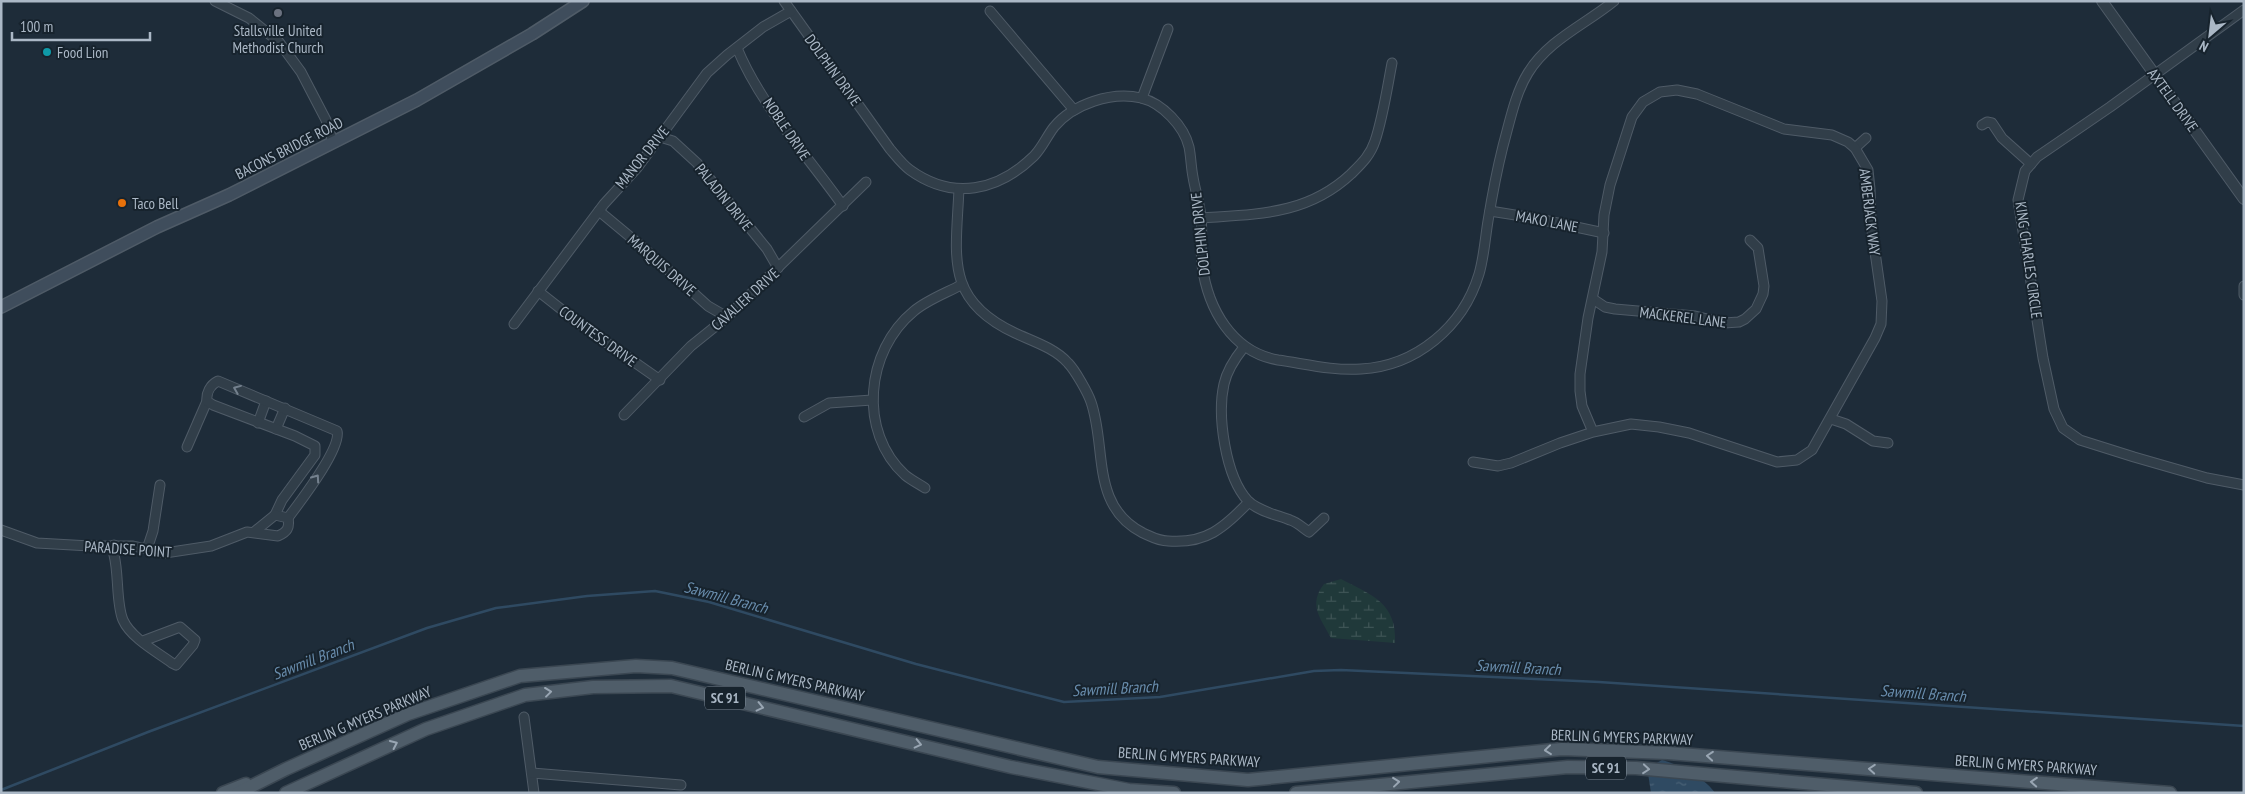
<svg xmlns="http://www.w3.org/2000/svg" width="2245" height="794" viewBox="0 0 2245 794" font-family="'PT Sans Narrow',sans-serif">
  <defs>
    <pattern id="wetland-marsh" width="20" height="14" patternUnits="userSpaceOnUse" patternTransform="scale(1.25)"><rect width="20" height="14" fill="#20393a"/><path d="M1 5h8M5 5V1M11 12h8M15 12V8" fill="none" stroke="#3e5455"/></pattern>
    <pattern id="water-ripples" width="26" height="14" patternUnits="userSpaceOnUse" patternTransform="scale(1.25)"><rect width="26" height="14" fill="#2f4a62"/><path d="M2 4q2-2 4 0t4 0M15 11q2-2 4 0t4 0" fill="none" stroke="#4a6277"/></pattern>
  </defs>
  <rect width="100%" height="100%" fill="#1e2c39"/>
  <path fill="url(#wetland-marsh)" d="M 1341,579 C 1372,595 1397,603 1395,643 L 1331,638 C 1320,617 1308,605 1324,584 Z"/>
  <path fill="url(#water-ripples)" d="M 1662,760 C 1678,764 1706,779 1715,793 L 1651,793 L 1648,773 L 1655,764 Z"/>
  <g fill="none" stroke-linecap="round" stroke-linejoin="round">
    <path stroke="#2f4a62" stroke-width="2.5" d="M 1,790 L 148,732 L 427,628 L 496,608 L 587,596 L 655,591 L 709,602 L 916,664 L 1064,702 L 1160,697 L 1314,671 L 1341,670 L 1599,682 L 2244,726"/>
    <defs>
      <g id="minor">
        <path d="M 215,1 L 249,18 L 279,42 L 301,72 L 326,120 L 333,142"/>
        <path d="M 784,1 L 890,149 C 896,156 903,165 910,170 C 953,201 998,191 1034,156 C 1042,148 1047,136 1054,127 C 1073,104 1112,91 1141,98 C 1162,103 1184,126 1189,147 C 1191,157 1191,167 1193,177 C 1195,190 1200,204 1201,218 C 1203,233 1200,249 1202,265 C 1208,309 1232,352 1278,360 C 1306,364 1333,371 1361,369 C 1416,366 1463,327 1479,274 C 1484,257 1485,239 1488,221 C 1492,196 1497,170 1503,146 C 1510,121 1515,94 1528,73 C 1548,40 1586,24 1614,1"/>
        <path d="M 2244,10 L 2110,107 L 2037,157 L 2025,171 L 2018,200 L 2043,358 L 2054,409 L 2063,428 L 2080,440 L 2134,457 L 2207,478 L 2244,485"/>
        <path d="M 990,11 L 1074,110"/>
        <path d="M 737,48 C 761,106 807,155 843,206"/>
        <path d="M 1142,98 L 1168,29"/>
        <path d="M 1982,125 L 1987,122 L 1992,123 L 2002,138 L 2031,164"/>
        <path d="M 660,137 L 673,141 L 697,163 L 767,249 L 778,268"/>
        <path d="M 1855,148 L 1866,138"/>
        <path d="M 959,189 C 956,256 944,300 1015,333 C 1032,341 1055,348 1068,363 C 1075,370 1088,393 1091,402 C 1107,448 1090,506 1143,533 C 1152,537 1158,541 1168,541 C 1207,544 1223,528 1249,502"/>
        <path d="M 599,211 L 646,250 L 708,306 L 727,317"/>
        <path d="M 1490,211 L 1534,218 L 1604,233"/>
        <path d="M 1201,218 C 1258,214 1307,215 1351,174 C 1361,164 1370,156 1375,141 C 1383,117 1387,89 1392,63"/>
        <path d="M 2244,286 L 2244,295"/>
        <path d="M 538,291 L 580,324 L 660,380"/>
        <path d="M 1593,299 L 1605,307 L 1615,309 L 1695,316 L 1724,323 L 1739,322 L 1745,319 L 1756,309 L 1763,294 L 1764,286 L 1758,248 L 1750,240"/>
        <path d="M 514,324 L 604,204 L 637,168 L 707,73 L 727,55 L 763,27 L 791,11"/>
        <path d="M 1244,347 C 1236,357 1227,370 1224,384 C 1217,415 1225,476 1248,501 C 1258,511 1277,515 1290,520 C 1297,522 1303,528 1309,532 L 1324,518"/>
        <path d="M 624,415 L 691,346 L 727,317 L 866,182"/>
        <path d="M 804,417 L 829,403 L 872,400"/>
        <path d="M 1831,419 L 1846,424 L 1873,441 L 1888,443"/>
        <path d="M 258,423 L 266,401"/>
        <path d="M 276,429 L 285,408"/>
        <path d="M 187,447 L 207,401"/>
        <path d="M 1473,462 L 1498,466 L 1511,463 L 1560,443 L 1593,432 L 1631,424 L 1659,427 L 1689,433 L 1777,462 L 1797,460 L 1812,450 L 1875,338 L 1881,324 L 1882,301 L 1871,224 L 1870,189 L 1868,170 L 1855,148 L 1848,142 L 1832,135 L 1784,129 L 1697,94 L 1677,90 L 1660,92 L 1643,102 L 1632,117 L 1610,185 L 1604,215 L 1602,252 L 1588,318 L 1580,374 L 1580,391 L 1582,406 L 1593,432"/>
        <path d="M 925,488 C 919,484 911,480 905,475 C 858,432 865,351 914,311 C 927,300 946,293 961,285"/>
        <path d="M 275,515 L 282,500 L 315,455 L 315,446 L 295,436 L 213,405 L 207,401 C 206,393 210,385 218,381 L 337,431 C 342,448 299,503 288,518"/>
        <path d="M 1,530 L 37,543 L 90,546 L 133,546 L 165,553 L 211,546 L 247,532 L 278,536 C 287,532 290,528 288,518 L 275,515 L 254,532"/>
        <path d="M 114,545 L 114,555 C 119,574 116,604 123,620 C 131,638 157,652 172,663 L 176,665 L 193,645 L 195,640 L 180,627 L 143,641"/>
        <path d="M 147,549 L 153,531 L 160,485"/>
        <path d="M 524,717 L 534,793"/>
        <path d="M 532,773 L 681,785"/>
      </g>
      <path id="tertiary" d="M 2102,1 L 2244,199"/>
      <path id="secondary" d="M 1,307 L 157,227 L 229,195 L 417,100 L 532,34 L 583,1"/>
      <g id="primary">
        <path d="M 223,793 L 246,784"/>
        <path d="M 238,793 L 286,769 L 408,714 L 520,676 L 636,666 L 672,668 L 1098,767 L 1248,780 L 1562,749 L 1668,753 L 2170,793"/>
        <path d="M 286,793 L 426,729 L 525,695 L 593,687 L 671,686 L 1011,767 L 1129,790 L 1174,793"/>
        <path d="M 1296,793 L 1568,767 L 1636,768 L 1916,793"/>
      </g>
    </defs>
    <use href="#minor" stroke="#4f5b67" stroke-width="11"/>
    <use href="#tertiary" stroke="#4f5b67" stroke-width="12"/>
    <use href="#secondary" stroke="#4f5b67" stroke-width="14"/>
    <use href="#primary" stroke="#3b4752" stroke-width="15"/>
    <use href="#minor" stroke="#313e49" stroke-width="9"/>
    <use href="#tertiary" stroke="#313e49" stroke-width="10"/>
    <use href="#secondary" stroke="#3f4d5c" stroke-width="11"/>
    <use href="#primary" stroke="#4f5d69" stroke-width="12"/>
  </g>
  <defs><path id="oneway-chevron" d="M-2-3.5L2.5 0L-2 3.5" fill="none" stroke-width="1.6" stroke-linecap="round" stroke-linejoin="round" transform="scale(1.25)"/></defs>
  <g stroke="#74818e">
    <use href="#oneway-chevron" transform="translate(237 389) rotate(-158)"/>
    <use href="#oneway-chevron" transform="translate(316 478) rotate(-55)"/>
  </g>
  <g stroke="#99a6b3">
    <use href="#oneway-chevron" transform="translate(548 692) rotate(-7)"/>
    <use href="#oneway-chevron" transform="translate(760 707) rotate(13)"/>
    <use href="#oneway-chevron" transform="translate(394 744) rotate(-25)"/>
    <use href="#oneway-chevron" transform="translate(918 744) rotate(13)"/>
    <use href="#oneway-chevron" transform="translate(1548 750) rotate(174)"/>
    <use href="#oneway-chevron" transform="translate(1710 756) rotate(-175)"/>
    <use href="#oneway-chevron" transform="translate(1646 769) rotate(5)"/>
    <use href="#oneway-chevron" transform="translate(1872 769) rotate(-176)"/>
    <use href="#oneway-chevron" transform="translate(1396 782) rotate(-6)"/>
    <use href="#oneway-chevron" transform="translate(2034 782) rotate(-176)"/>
  </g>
  <circle fill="#6b7280" stroke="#17232d" stroke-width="2" cx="278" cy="13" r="5"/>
  <circle fill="#0f9aa8" stroke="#17232d" stroke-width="2" cx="47" cy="52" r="5"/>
  <circle fill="#e8710a" stroke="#17232d" stroke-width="2" cx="122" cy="203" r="5"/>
  <g text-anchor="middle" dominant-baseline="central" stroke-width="4" stroke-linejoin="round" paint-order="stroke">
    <g fill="#17232d" stroke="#7f8b98" stroke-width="1">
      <rect x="705" y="686.5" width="40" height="23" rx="4"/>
      <rect x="1586" y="756.5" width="40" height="23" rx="4"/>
    </g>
    <g font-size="14" font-weight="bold" fill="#abb8c6">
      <text x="725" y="698">SC 91</text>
      <text x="1606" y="768">SC 91</text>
    </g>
    <g font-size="15" fill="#abb8c6" stroke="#17232d" text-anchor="start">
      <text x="278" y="30" text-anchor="middle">Stallsville United<tspan x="278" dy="17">Methodist Church</tspan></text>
      <text x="57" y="52">Food Lion</text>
      <text x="132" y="203">Taco Bell</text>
    </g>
    <g font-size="15" fill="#abb8c6" stroke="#17232d">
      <text transform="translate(833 70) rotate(54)">DOLPHIN DRIVE</text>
      <text transform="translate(2173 100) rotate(54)">AXTELL DRIVE</text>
      <text transform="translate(787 129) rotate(56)">NOBLE DRIVE</text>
      <text transform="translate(289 148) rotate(-27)">BACONS BRIDGE ROAD</text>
      <text transform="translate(642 157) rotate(-51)">MANOR DRIVE</text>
      <text transform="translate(724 197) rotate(51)">PALADIN DRIVE</text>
      <text transform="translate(1870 212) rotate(83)">AMBERJACK WAY</text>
      <text transform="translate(1547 221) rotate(11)">MAKO LANE</text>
      <text transform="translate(1200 234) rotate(-96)">DOLPHIN DRIVE</text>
      <text transform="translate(2029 260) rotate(82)">KING CHARLES CIRCLE</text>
      <text transform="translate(662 265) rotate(41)">MARQUIS DRIVE</text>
      <text transform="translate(745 299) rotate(-42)">CAVALIER DRIVE</text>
      <text transform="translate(1683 317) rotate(7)">MACKEREL LANE</text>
      <text transform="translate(598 336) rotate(36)">COUNTESS DRIVE</text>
      <text transform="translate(128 549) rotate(4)">PARADISE POINT</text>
      <text transform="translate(795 680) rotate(13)">BERLIN G MYERS PARKWAY</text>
      <text transform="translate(365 718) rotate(-23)">BERLIN G MYERS PARKWAY</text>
      <text transform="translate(1622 737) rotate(2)">BERLIN G MYERS PARKWAY</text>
      <text transform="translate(1189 757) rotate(4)">BERLIN G MYERS PARKWAY</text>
      <text transform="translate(2026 765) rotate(4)">BERLIN G MYERS PARKWAY</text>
    </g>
    <g font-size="16" font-style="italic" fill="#698dad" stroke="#17232d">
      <text transform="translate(726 597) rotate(15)">Sawmill Branch</text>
      <text transform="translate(313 659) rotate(-21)">Sawmill Branch</text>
      <text transform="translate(1518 667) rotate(3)">Sawmill Branch</text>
      <text transform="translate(1115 688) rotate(-3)">Sawmill Branch</text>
      <text transform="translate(1923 693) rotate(4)">Sawmill Branch</text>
    </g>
  </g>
  <rect width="2245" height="794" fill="none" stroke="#abb8c6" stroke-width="5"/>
  <g transform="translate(2210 35) rotate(208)" stroke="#17232d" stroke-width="4" paint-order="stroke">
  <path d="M0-4L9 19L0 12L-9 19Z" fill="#abb8c6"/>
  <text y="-8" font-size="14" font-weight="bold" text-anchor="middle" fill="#abb8c6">N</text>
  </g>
  <path d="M12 32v8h138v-8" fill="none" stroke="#abb8c6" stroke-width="2.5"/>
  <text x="20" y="32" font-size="15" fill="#abb8c6" stroke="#17232d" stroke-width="4" paint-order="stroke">100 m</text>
</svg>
